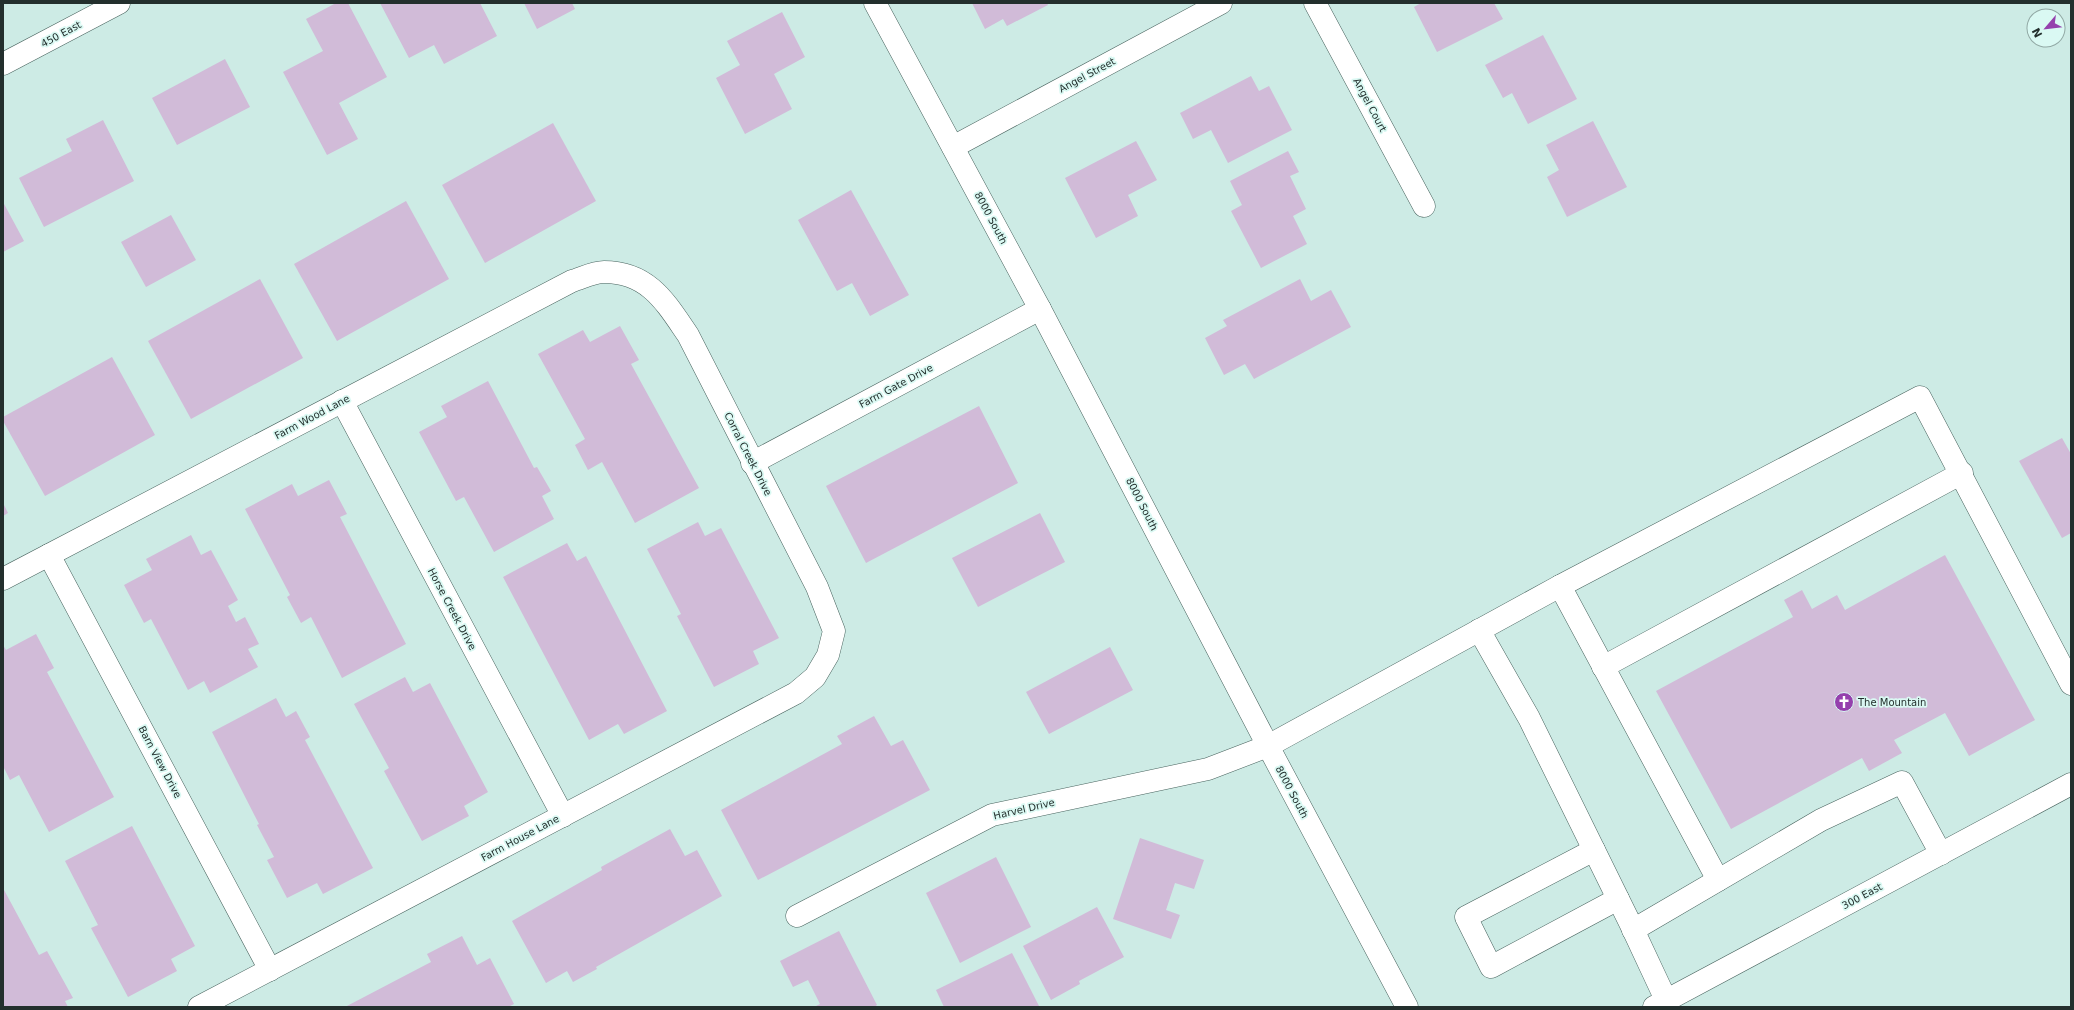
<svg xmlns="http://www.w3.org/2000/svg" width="2074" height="1010" viewBox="0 0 2074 1010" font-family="'DejaVu Sans',sans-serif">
  <rect width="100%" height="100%" fill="#cdebe5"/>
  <g fill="#d1bbd8">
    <path d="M 336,3 L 348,3 L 387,77 L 339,103 L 358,139 L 327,155 L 283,72 L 323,51 L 306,19 Z"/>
    <path d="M 380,3 L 480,3 L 497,36 L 444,64 L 434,45 L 409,58 Z"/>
    <path d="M 524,3 L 572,3 L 575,9 L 537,29 Z"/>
    <path d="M 972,3 L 1047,3 L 1048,5 L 1007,26 L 1003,19 L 985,29 Z"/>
    <path d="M 1421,3 L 1494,3 L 1503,19 L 1437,52 L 1414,7 Z"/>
    <path d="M 782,12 L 805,57 L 774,74 L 792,109 L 745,134 L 716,78 L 740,65 L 727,41 Z"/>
    <path d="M 1543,35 L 1577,99 L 1528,124 L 1512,93 L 1503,98 L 1485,65 Z"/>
    <path d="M 225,59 L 250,107 L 177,145 L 152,98 Z"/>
    <path d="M 1251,76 L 1259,91 L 1269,86 L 1292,130 L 1228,163 L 1211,130 L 1193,139 L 1180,113 Z"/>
    <path d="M 103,120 L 134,181 L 44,227 L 19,178 L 72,151 L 66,139 Z"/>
    <path d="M 1593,121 L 1627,187 L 1567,217 L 1547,177 L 1559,170 L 1546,145 Z"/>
    <path d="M 553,123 L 596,201 L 485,263 L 442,185 Z"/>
    <path d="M 1136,141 L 1157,180 L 1128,195 L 1138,216 L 1096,238 L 1065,178 Z"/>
    <path d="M 1288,151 L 1299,172 L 1290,176 L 1306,209 L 1293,216 L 1307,244 L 1261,268 L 1231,211 L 1242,205 L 1230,181 Z"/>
    <path d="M 851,190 L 909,295 L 870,316 L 852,283 L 837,291 L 798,220 Z"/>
    <path d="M 406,201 L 449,279 L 337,341 L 294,264 Z"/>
    <path d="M 3,202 L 24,241 L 3,252 Z"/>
    <path d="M 171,215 L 196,260 L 146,287 L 121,242 Z"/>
    <path d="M 260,279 L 303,358 L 191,419 L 148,341 Z"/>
    <path d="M 1300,279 L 1311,301 L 1331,290 L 1351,327 L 1254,379 L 1245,364 L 1224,375 L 1205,338 L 1227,326 L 1223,320 Z"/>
    <path d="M 620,326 L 639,360 L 631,364 L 699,488 L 635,523 L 602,462 L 588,470 L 575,445 L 585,439 L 538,354 L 583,330 L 590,342 Z"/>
    <path d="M 112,357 L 155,435 L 45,496 L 3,421 L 3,417 Z"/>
    <path d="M 488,381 L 534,468 L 537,467 L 551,491 L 542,496 L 554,519 L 494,552 L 464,497 L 456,501 L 419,432 L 447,417 L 441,406 Z"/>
    <path d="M 979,406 L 1018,483 L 866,563 L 826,486 Z"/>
    <path d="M 2062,438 L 2071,454 L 2071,533 L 2062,538 L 2019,461 Z"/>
    <path d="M 329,480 L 347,514 L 340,517 L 406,644 L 342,678 L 311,617 L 301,623 L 287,597 L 290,595 L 245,509 L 292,484 L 298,496 Z"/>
    <path d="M 3,503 L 8,513 L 3,516 Z"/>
    <path d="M 1040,513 L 1065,562 L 978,607 L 952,558 Z"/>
    <path d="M 698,522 L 705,536 L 721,528 L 779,638 L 753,651 L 759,664 L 714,687 L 677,616 L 681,614 L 647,549 Z"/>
    <path d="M 191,535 L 201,555 L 211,550 L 238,600 L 228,606 L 236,622 L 245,617 L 259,644 L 248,649 L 258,667 L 210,693 L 204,681 L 188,690 L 151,619 L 144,623 L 124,585 L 152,570 L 146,559 Z"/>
    <path d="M 567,543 L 577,561 L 586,556 L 667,711 L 624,734 L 618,724 L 589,740 L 503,577 Z"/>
    <path d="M 1945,555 L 2035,720 L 1969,756 L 1945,713 L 1894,740 L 1902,753 L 1869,771 L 1862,758 L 1731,829 L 1656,691 L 1793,617 L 1784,600 L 1802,590 L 1812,609 L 1837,595 L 1845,610 Z"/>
    <path d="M 36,634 L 54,668 L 47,672 L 114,797 L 49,832 L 19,775 L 10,780 L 3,766 L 3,645 L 6,650 Z"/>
    <path d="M 1110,647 L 1133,690 L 1049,734 L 1026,692 Z"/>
    <path d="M 405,677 L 413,692 L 430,683 L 488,792 L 464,806 L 469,816 L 422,841 L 384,771 L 389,768 L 354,704 Z"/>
    <path d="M 276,698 L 286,717 L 296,711 L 310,737 L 305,740 L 373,868 L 323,894 L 317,883 L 287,898 L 267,860 L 274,857 L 257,825 L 259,824 L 212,732 Z"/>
    <path d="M 874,716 L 891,746 L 903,740 L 930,790 L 758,880 L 721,810 L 842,744 L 837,736 Z"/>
    <path d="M 132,826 L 195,946 L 171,959 L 177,971 L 128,997 L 91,928 L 98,925 L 65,861 Z"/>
    <path d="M 670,829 L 685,856 L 697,850 L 722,896 L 596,967 L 597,969 L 573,982 L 567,971 L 546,983 L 512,921 L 602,870 L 601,867 Z"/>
    <path d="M 1140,838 L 1204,860 L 1194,889 L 1175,883 L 1166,910 L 1180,915 L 1171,939 L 1113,919 Z"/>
    <path d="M 996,857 L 1031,927 L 960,963 L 926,893 Z"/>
    <path d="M 3,888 L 39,955 L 47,951 L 73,998 L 65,1001 L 68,1007 L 3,1007 Z"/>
    <path d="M 1097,907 L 1124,957 L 1079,981 L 1080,984 L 1051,1000 L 1023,946 Z"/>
    <path d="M 839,931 L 877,1005 L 874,1007 L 814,1007 L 820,1004 L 808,980 L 793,987 L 780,961 Z"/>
    <path d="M 462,936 L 477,965 L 490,958 L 514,1004 L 508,1007 L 345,1007 L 431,962 L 427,954 Z"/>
    <path d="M 1012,953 L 1039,1006 L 944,1007 L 936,990 Z"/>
  </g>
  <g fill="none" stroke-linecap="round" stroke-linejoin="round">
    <defs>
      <g id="minor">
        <path d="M 875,3 L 1040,309 L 1268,746 L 1407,1007"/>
        <path d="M 1315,3 L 1424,206"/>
        <path d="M 3,64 L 119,3"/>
        <path d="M 953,147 L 1221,3"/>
        <path d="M 342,401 L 563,816"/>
        <path d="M 752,463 L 1040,309"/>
        <path d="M 49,555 L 270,970"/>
        <path d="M 3,579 L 572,281 C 582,278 594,272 604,272 C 649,272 666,303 688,335 L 817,587 L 834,631 L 828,655 L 815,677 L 796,693 L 199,1007"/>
        <path d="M 1560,586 L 1920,397 L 2071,684"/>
        <path d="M 1479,630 L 1529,718 L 1630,923 L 1666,1000"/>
        <path d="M 1603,667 L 1962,473"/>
        <path d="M 1594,850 L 1466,917 L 1491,967 L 1618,899"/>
        <path d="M 797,916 L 992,815 L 1208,769 L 1268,746 L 1560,586 L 1718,880"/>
        <path d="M 1633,930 L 1821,820 L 1902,782 L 1941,854"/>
        <path d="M 1654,1007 L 2071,784"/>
      </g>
    </defs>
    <use href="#minor" stroke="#48635e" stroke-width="23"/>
    <use href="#minor" stroke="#fff" stroke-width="22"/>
  </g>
  <defs>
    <symbol id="church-disc" viewBox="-11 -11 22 22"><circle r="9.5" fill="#9540ad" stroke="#daf9f3"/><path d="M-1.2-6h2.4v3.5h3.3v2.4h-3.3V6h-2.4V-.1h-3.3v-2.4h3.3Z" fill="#fff"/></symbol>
  </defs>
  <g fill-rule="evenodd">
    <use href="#church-disc" x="1833" y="691" width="22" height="22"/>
  </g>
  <g text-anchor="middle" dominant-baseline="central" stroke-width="3.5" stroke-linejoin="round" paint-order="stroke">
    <g font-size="10" fill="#232f2d" stroke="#daf9f3">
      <text transform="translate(61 34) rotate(-28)">450 East</text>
      <text transform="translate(1087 75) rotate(-28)">Angel Street</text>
      <text transform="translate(1370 105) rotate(62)">Angel Court</text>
      <text transform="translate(991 218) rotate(62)">8000 South</text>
      <text transform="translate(896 386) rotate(-28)">Farm Gate Drive</text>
      <text transform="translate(312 417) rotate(-28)">Farm Wood Lane</text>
      <text transform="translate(748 454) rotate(63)">Corral Creek Drive</text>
      <text transform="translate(1142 504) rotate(63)">8000 South</text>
      <text transform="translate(452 609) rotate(62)">Horse Creek Drive</text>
      <text transform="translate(160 762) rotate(62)">Barn View Drive</text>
      <text transform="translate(1292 792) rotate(62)">8000 South</text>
      <text transform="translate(1024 809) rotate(-13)">Harvel Drive</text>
      <text transform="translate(520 838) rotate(-28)">Farm House Lane</text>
      <text transform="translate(1862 896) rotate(-28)">300 East</text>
    </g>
    <g font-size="10" fill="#232f2d" stroke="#daf9f3" text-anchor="start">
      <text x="1858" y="702">The Mountain</text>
    </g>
  </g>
  <rect width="2074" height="1010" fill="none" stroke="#232f2d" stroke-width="8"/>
  <g transform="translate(2046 28) rotate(242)"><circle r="19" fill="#daf9f3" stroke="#91a8a4"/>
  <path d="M0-3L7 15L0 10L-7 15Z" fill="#9540ad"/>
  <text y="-6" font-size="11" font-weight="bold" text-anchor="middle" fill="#232f2d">N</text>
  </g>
</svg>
